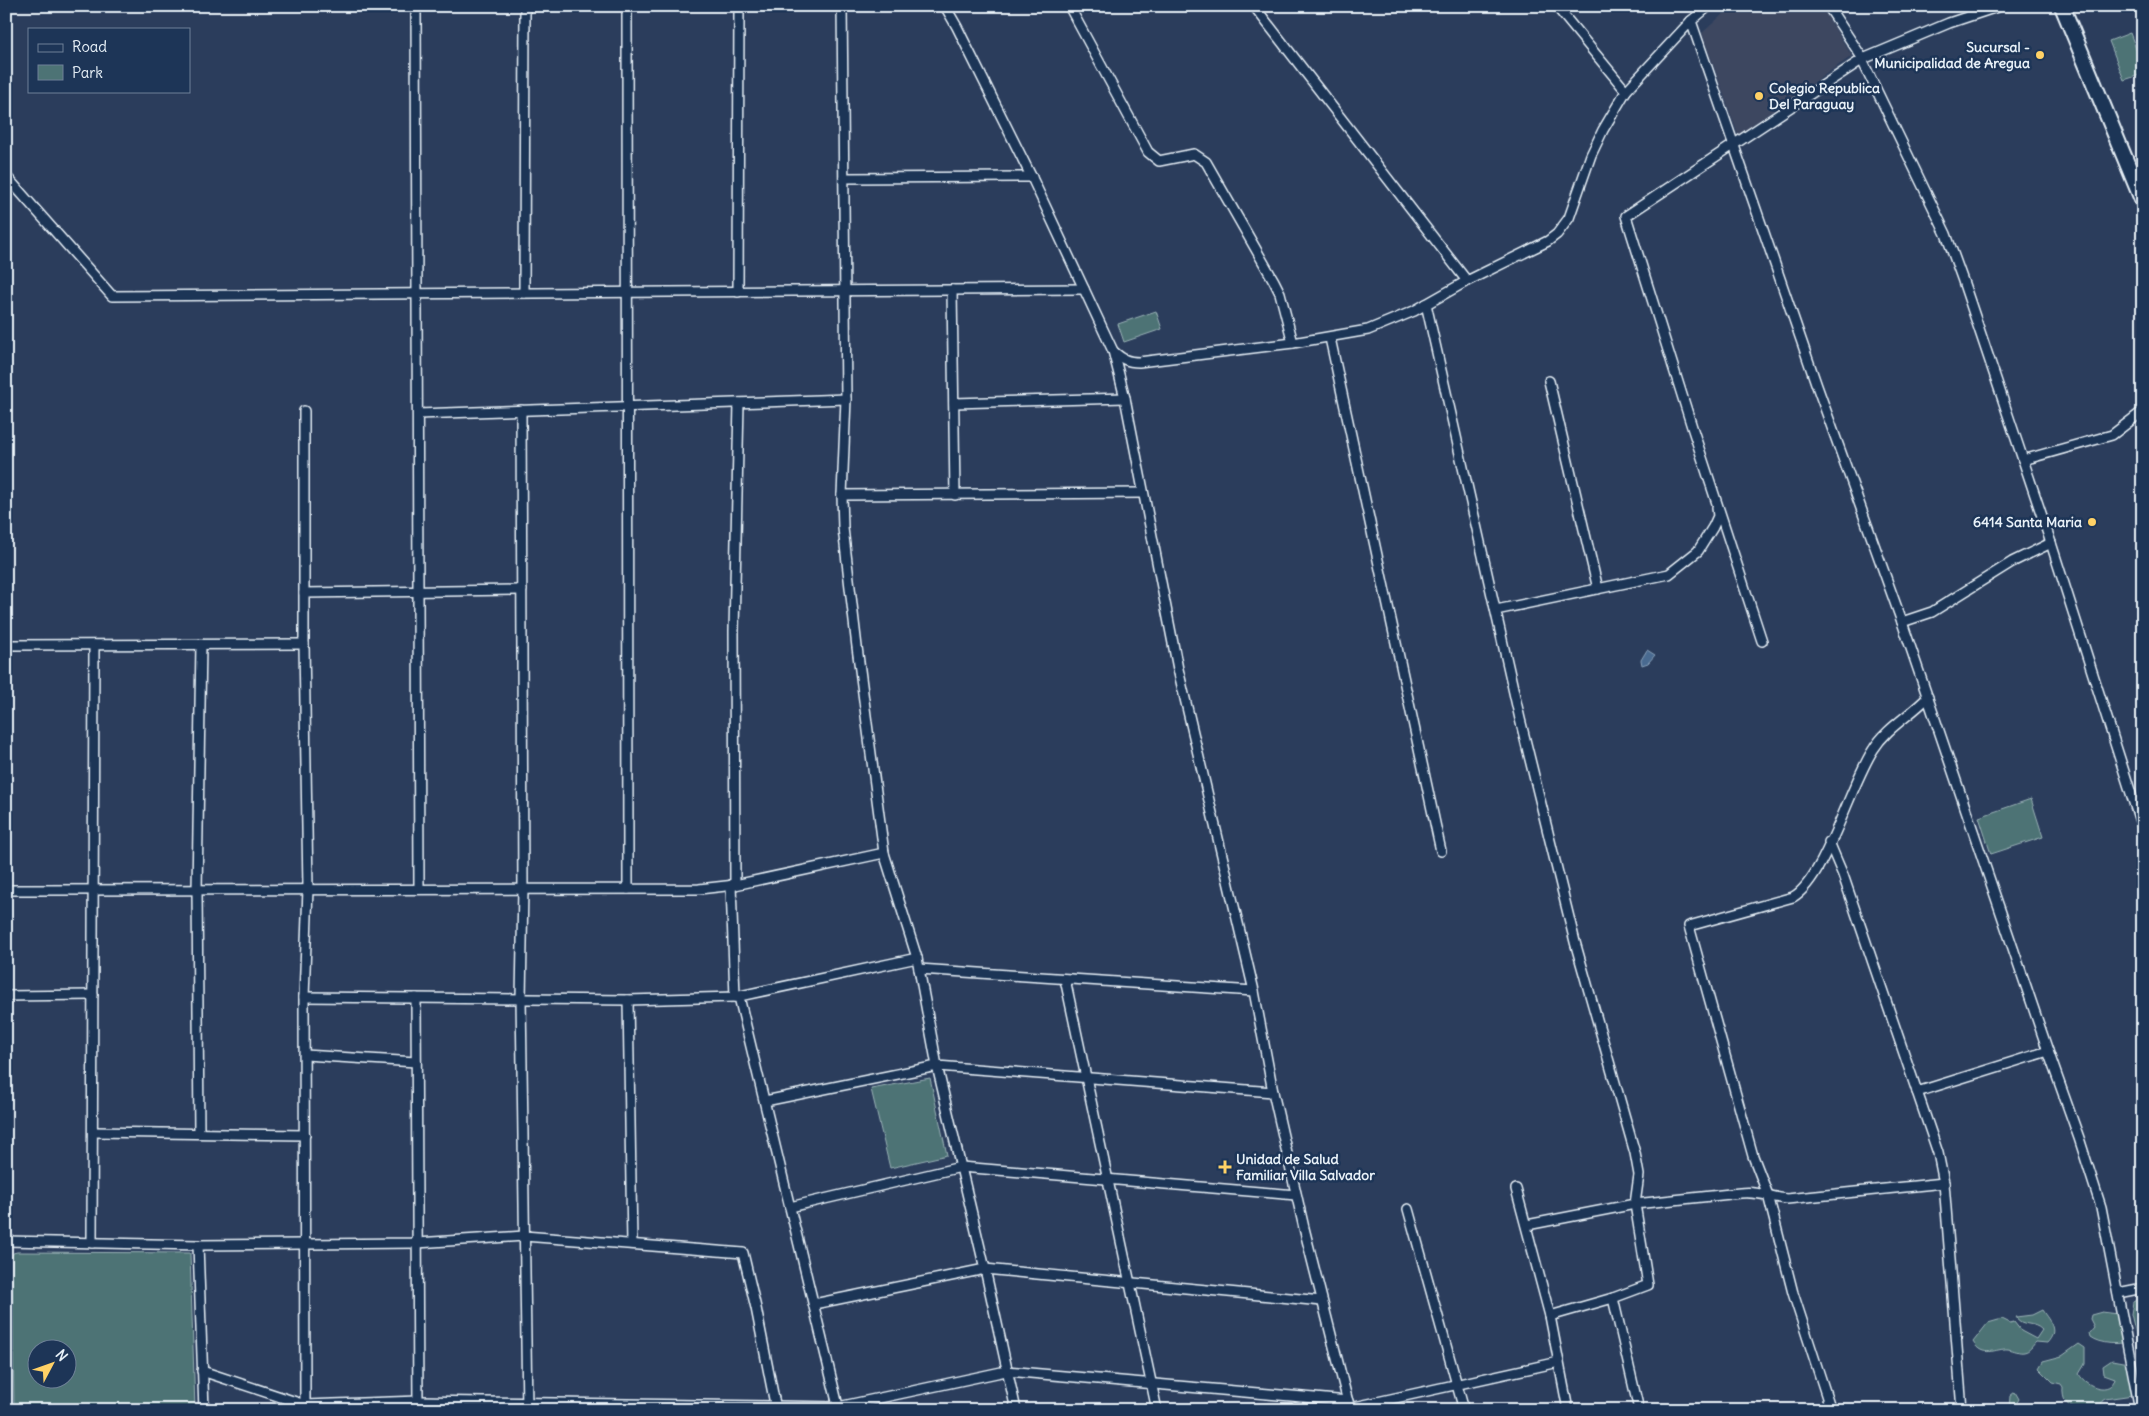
<svg xmlns="http://www.w3.org/2000/svg" width="2149" height="1416" viewBox="0 0 2149 1416" font-family="Delius,sans-serif">
  <rect width="100%" height="100%" fill="#2b3d5c"/>
  <filter id="ink" filterUnits="userSpaceOnUse"><feTurbulence type="fractalNoise" baseFrequency=".02" numOctaves="2"/><feDisplacementMap in="SourceGraphic" scale="10" xChannelSelector="R" yChannelSelector="G"/><feConvolveMatrix kernelMatrix="1 2 1 2 8 2 1 2 1" color-interpolation-filters="sRGB"/></filter>
  <g filter="url(#ink)">
    <path fill="#3c4761" d="M 1732,6 L 1821,6 L 1852,56 L 1738,135 L 1702,33 Z"/>
    <g fill="#4d7375" stroke="#9ab2b6" fill-rule="evenodd">
      <path d="M 2130,33 L 2143,67 L 2143,74 L 2124,80 L 2109,41 Z"/>
      <path d="M 1156,311 L 1162,329 L 1124,342 L 1118,324 Z"/>
      <path d="M 2031,799 L 2043,837 L 1991,854 L 1979,817 Z"/>
      <path d="M 930,1078 L 947,1155 L 890,1168 L 871,1089 Z"/>
      <path d="M 17,1252 L 190,1253 L 195,1410 L 14,1410 L 12,1256 L 13,1253 ZM 38,1348 L 68,1348 L 68,1378 L 38,1378 Z"/>
      <path d="M 2143,1296 L 2143,1363 L 2131,1314 L 2133,1302 Z"/>
      <path d="M 2042,1310 C 2050,1322 2059,1330 2047,1343 L 2036,1342 C 2032,1346 2030,1351 2024,1352 C 2019,1353 2014,1350 2008,1349 C 1996,1348 1983,1359 1973,1342 L 1988,1323 L 2002,1319 L 2010,1323 L 2014,1322 L 2021,1331 L 2036,1339 L 2042,1330 C 2034,1321 2021,1327 2016,1317 L 2032,1315 Z"/>
      <path d="M 2102,1312 L 2118,1314 L 2131,1336 L 2131,1340 C 2121,1346 2099,1344 2090,1337 L 2089,1333 L 2094,1327 L 2090,1319 L 2091,1315 Z"/>
      <path d="M 2079,1344 L 2085,1348 L 2085,1364 L 2079,1374 C 2086,1387 2111,1396 2115,1378 L 2104,1374 L 2103,1366 L 2112,1360 L 2128,1363 L 2133,1395 L 2105,1399 L 2102,1401 L 2101,1410 C 2081,1410 2061,1412 2063,1387 L 2061,1384 L 2053,1382 L 2039,1368 L 2043,1361 L 2062,1356 Z"/>
      <path d="M 2015,1392 L 2019,1399 L 2015,1406 L 2020,1410 L 2009,1410 L 2010,1396 Z"/>
    </g>
    <path fill="#4a6b90" stroke="#89a1ba" d="M 1647,650 L 1655,655 L 1648,663 L 1642,665 L 1641,660 Z"/>
    <g fill="none" stroke-linecap="round" stroke-linejoin="round">
      <defs>
        <g id="street">
          <path d="M 416,6 L 419,889"/>
          <path d="M 627,6 L 628,889"/>
          <path d="M 842,6 L 846,399 L 842,495 L 843,528 L 857,647 L 884,853 L 917,958 L 937,1066 L 985,1269 L 1016,1410"/>
          <path d="M 945,6 L 957,27 L 1034,182 L 1113,351 L 1125,398 L 1178,669 L 1254,991 L 1273,1092 L 1304,1228 L 1350,1410"/>
          <path d="M 1069,6 L 1148,152 L 1159,161 L 1194,154 L 1206,162 L 1274,281 L 1280,293 L 1293,343"/>
          <path d="M 1254,6 L 1467,281"/>
          <path d="M 1556,6 L 1626,91"/>
          <path d="M 1828,6 L 1863,59"/>
          <path d="M 1691,21 L 1817,386 L 1902,622 L 2048,1051 L 2079,1138 L 2101,1207 L 2140,1410"/>
          <path d="M 1862,60 L 1946,234 L 1963,281 L 2051,543 L 2143,831"/>
          <path d="M 6,176 L 112,296 L 1084,289"/>
          <path d="M 844,178 L 1032,177"/>
          <path d="M 952,290 L 955,495"/>
          <path d="M 738,292 L 739,6"/>
          <path d="M 524,293 L 525,6"/>
          <path d="M 1426,304 L 1520,719 L 1575,942 L 1635,1153 L 1639,1175 L 1635,1204 L 1648,1285 L 1613,1298 L 1550,1316"/>
          <path d="M 1330,338 L 1441,851"/>
          <path d="M 1113,351 C 1122,359 1127,362 1139,362 L 1293,343 L 1368,330 L 1414,311 L 1467,281 L 1548,241 L 1557,234 L 1569,218 L 1591,155 L 1603,130 L 1626,91 L 1691,21 L 1709,6"/>
          <path d="M 1549,381 L 1598,589"/>
          <path d="M 954,403 L 1125,398"/>
          <path d="M 521,410 L 523,889 L 521,998 L 527,1410"/>
          <path d="M 304,411 L 304,644 L 308,889 L 304,997 L 305,1408"/>
          <path d="M 418,414 L 846,399"/>
          <path d="M 2023,460 L 2112,435 L 2143,411"/>
          <path d="M 842,495 L 1143,493"/>
          <path d="M 304,593 L 522,590"/>
          <path d="M 1496,610 L 1669,574 L 1698,551 L 1713,527 L 1718,516 L 1717,508"/>
          <path d="M 1902,622 L 1932,612 L 2012,562 L 2051,543"/>
          <path d="M 1762,641 L 1692,427 L 1626,216 L 1863,59 L 1949,23 L 2000,6"/>
          <path d="M 6,645 L 304,644"/>
          <path d="M 1829,842 L 1843,875 L 1938,1153 L 1944,1183 L 1962,1410"/>
          <path d="M 731,885 L 735,997"/>
          <path d="M 735,885 L 734,631 L 739,403"/>
          <path d="M 6,890 L 699,889 L 735,885 L 884,853"/>
          <path d="M 919,969 L 1254,991"/>
          <path d="M 1065,979 L 1157,1410"/>
          <path d="M 6,996 L 93,995"/>
          <path d="M 304,997 L 628,1000 L 735,997 L 917,958"/>
          <path d="M 739,997 L 839,1410"/>
          <path d="M 416,998 L 418,1410"/>
          <path d="M 628,1000 L 632,1244"/>
          <path d="M 305,1055 L 416,1062"/>
          <path d="M 1917,1092 L 2048,1051"/>
          <path d="M 765,1101 L 937,1066 L 1273,1092"/>
          <path d="M 93,1132 L 305,1135"/>
          <path d="M 199,1133 L 197,890 L 201,644"/>
          <path d="M 1516,1189 L 1550,1316 L 1568,1410"/>
          <path d="M 790,1207 L 961,1167 L 1296,1195"/>
          <path d="M 1408,1209 L 1464,1410"/>
          <path d="M 1527,1225 L 1635,1204 L 1740,1193 C 1761,1191 1768,1197 1787,1199 L 1944,1183"/>
          <path d="M 6,1241 L 198,1245 L 417,1243 L 524,1236 L 743,1253 L 756,1308 L 776,1409"/>
          <path d="M 92,1243 L 94,645"/>
          <path d="M 198,1245 L 204,1410"/>
          <path d="M 2118,1293 L 2143,1288"/>
          <path d="M 1613,1298 L 1639,1410"/>
          <path d="M 814,1304 L 985,1269 L 1322,1301"/>
          <path d="M 202,1371 L 305,1405 L 419,1401 L 838,1407 L 1006,1371 L 1348,1401"/>
          <path d="M 1350,1408 L 1559,1362"/>
          <path d="M 1831,1410 L 1793,1293 L 1768,1195 L 1753,1156 L 1689,926 L 1793,897 C 1825,879 1850,785 1873,750 C 1887,727 1910,716 1928,697"/>
        </g>
        <path id="primary" d="M 2062,6 L 2143,202"/>
      </defs>
      <use href="#street" stroke="#e8f1f8" stroke-width="12"/>
      <use href="#primary" stroke="#e8f1f8" stroke-width="18"/>
      <use href="#street" stroke="#1d3557" stroke-width="9"/>
      <use href="#primary" stroke="#1d3557" stroke-width="14"/>
    </g>
  </g>
  <g fill="#ffd166" stroke="#1d3557" stroke-width="2">
    <circle cx="2040" cy="55" r="5"/>
    <circle cx="1759" cy="96" r="5"/>
    <circle cx="2092" cy="522" r="5"/>
    <path d="M1222.5 1159.5h5v5h5v5h-5v5h-5v-5h-5v-5h5z"/>
  </g>
  <g text-anchor="middle" dominant-baseline="central" stroke-width="5" stroke-linejoin="round" paint-order="stroke">
    <g font-size="14" font-weight="bold" fill="#e8f1f8" stroke="#1d3557" text-anchor="end">
      <text x="2030" y="47">Sucursal -<tspan x="2030" dy="16">Municipalidad de Aregua</tspan></text>
      <text x="1769" y="88" text-anchor="start">Colegio Republica<tspan x="1769" dy="16">Del Paraguay</tspan></text>
      <text x="2082" y="522">6414 Santa Maria</text>
      <text x="1236" y="1159" text-anchor="start">Unidad de Salud<tspan x="1236" dy="16">Familiar Villa Salvador</tspan></text>
    </g>
  </g>
  <rect width="2149" height="1416" fill="none" stroke="#1d3557" stroke-width="25"/>
  <rect x="12" y="12" width="2124" height="1391" fill="none" stroke="#e8f1f8" stroke-width="2" filter="url(#ink)"/>
  <rect x="28" y="28" width="162" height="65" fill="#1d3557" stroke="#6e8097"/>
  <rect x="38" y="44" width="25" height="8" fill="#1d3557" stroke="#6e8097"/>
  <text x="72" y="52" font-size="15" fill="#e8f1f8">Road</text>
  <rect x="38" y="65" width="25" height="15" fill="#4d7375" stroke="#6e8097"/>
  <text x="72" y="78" font-size="15" fill="#e8f1f8">Park</text>
  <g transform="translate(52 1364) rotate(49)"><circle r="24" fill="#1d3557" stroke="#6e8097"/>
  <path d="M0-4L9 19L0 12L-9 19Z" fill="#ffd166"/>
  <text y="-8" font-size="14" font-weight="bold" text-anchor="middle" fill="#e8f1f8">N</text>
  </g>
</svg>
